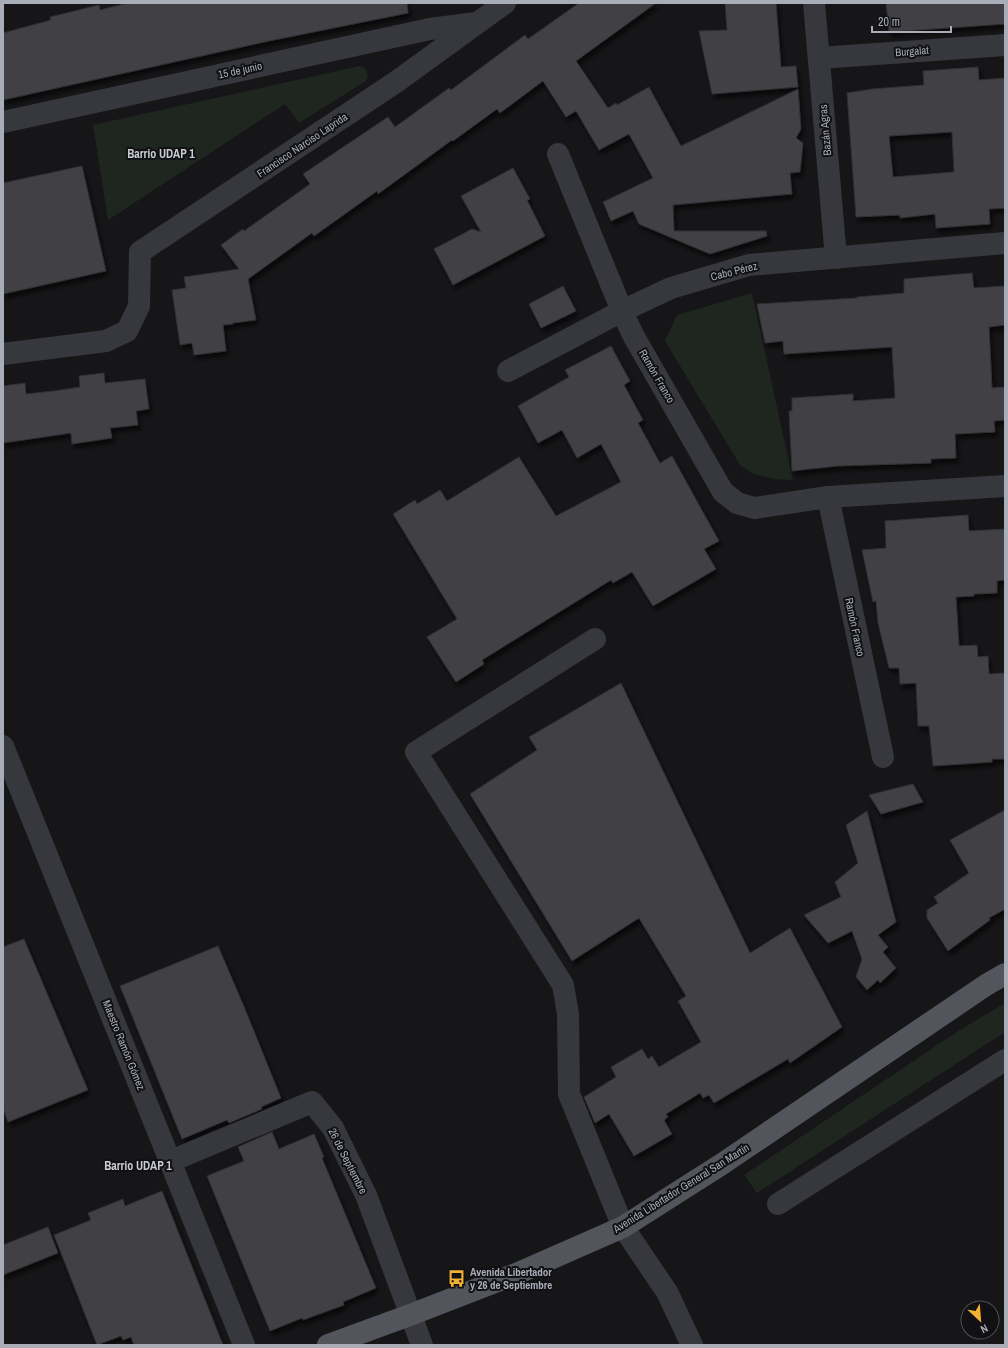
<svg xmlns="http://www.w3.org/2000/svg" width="1008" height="1348" viewBox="0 0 1008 1348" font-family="'Archivo Narrow',sans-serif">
  <defs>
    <filter id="shadow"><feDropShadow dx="2.5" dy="4.5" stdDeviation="2" flood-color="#0009"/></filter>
  </defs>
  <rect width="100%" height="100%" fill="#161618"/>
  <g fill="#1e261f">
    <path d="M 360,66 L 366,69 L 368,77 L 366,81 L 299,123 L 285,104 L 108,220 L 93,125 Z"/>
    <path d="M 752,293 L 793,480 L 774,479 L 753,474 L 740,465 L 665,341 L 677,315 Z"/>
    <path d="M 1005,1003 L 1005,1032 L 757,1193 L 744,1175 L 958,1031 Z"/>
  </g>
  <g fill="#404145" stroke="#303034" fill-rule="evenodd" filter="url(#shadow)">
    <path d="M 128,3 L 407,3 L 408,13 L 269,41 L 3,100 L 3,33 L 51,20 L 50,17 L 99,5 L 100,10 Z"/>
    <path d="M 579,3 L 656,3 L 576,61 L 608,108 L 616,103 L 617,105 L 649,87 L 681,146 L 798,89 L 801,129 L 796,138 L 803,143 L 800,172 L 790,173 L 792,194 L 673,205 L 674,231 L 766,231 L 767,236 L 710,254 L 639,224 L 633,211 L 611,221 L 603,202 L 653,178 L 629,134 L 599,150 L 576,111 L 566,117 L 543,81 L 500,113 L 497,109 L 453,141 L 452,140 L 378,194 L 377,191 L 314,236 L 312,233 L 248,279 L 256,320 L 233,323 L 233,324 L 223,325 L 226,351 L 194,355 L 192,343 L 180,345 L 172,290 L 186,288 L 184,277 L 239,269 L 221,245 L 243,229 L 244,231 L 310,184 L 303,174 L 388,117 L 395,127 L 449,88 L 451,90 L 525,35 L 528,39 Z"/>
    <path d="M 725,3 L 776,3 L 781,67 L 796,66 L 798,87 L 712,94 L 699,31 L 727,30 Z"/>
    <path d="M 886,3 L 1005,3 L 1005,24 L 889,32 Z"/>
    <path d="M 978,67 L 979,80 L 1005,78 L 1005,208 L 989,209 L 990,224 L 936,228 L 935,214 L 900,218 L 900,215 L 856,217 L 847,93 L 872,89 L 924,85 L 923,71 ZM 952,132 L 954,172 L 893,177 L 889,136 Z"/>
    <path d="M 82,166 L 106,271 L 3,294 L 3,183 Z"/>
    <path d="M 513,168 L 530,199 L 527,200 L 545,236 L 453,285 L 434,249 L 472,229 L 481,232 L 461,196 Z"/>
    <path d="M 972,273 L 974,288 L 1005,286 L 1005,325 L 989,327 L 992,388 L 1005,387 L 1005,420 L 994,421 L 995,432 L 955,434 L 956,458 L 931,459 L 931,463 L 837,466 L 792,471 L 789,411 L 792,411 L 792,398 L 853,394 L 853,401 L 895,398 L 892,347 L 784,354 L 783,341 L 765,343 L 757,304 L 857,298 L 857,297 L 904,293 L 904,279 Z"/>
    <path d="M 563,286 L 576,311 L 541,328 L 529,304 Z"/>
    <path d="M 611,346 L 630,381 L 624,385 L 643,420 L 638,423 L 660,463 L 672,456 L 719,541 L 704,549 L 716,569 L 653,606 L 632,572 L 613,583 L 611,580 L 482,660 L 484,664 L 456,682 L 427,637 L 457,619 L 393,514 L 415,500 L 417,504 L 440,490 L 447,501 L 519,457 L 556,516 L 621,482 L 601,444 L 577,458 L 562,430 L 538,443 L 518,406 L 569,377 L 565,370 Z"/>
    <path d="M 104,373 L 105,383 L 145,379 L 149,409 L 136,411 L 138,425 L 110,428 L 112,438 L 72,444 L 71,433 L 3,443 L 3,386 L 25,383 L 26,394 L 54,391 L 80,387 L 79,376 Z"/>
    <path d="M 968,515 L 969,531 L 1005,529 L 1005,580 L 997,581 L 997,593 L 974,594 L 974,596 L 956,597 L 959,646 L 977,645 L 978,657 L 988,656 L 989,674 L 1005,673 L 1005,759 L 992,759 L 992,762 L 933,766 L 929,726 L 918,726 L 916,683 L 900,684 L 899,668 L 889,668 L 878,623 L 876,601 L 873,602 L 862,550 L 886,548 L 885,521 Z"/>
    <path d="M 621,683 L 750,953 L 790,928 L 842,1027 L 790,1063 L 788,1059 L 714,1103 L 709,1095 L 703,1098 L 700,1093 L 666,1114 L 668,1117 L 664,1120 L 672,1134 L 634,1156 L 609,1114 L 595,1123 L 584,1097 L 616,1077 L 611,1067 L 642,1049 L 648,1059 L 652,1056 L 659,1067 L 701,1042 L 678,1001 L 686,996 L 639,918 L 572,961 L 470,794 L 537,750 L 529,737 Z"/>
    <path d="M 913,784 L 923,802 L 881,814 L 869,795 Z"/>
    <path d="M 1005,810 L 1005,909 L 989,918 L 990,920 L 948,951 L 927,918 L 927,910 L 938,903 L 934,897 L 969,873 L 950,840 Z"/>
    <path d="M 867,811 L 896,922 L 878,935 L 888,947 L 883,952 L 896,968 L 880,983 L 878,980 L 867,990 L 856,977 L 862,959 L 852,931 L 828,943 L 804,915 L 841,897 L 835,882 L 858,863 L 846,825 Z"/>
    <path d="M 24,939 L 88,1090 L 8,1122 L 3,1108 L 3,947 Z"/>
    <path d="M 218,946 L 245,1009 L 281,1098 L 261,1107 L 262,1109 L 229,1123 L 227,1120 L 182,1139 L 120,986 Z"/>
    <path d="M 272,1132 L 279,1149 L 314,1134 L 324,1157 L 322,1158 L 376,1288 L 343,1302 L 344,1305 L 303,1320 L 302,1318 L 270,1331 L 207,1176 L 244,1161 L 238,1147 Z"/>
    <path d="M 162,1191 L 223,1345 L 134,1345 L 131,1337 L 123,1340 L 121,1336 L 97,1345 L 54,1235 L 91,1220 L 88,1213 L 123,1199 L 125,1206 Z"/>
    <path d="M 48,1227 L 58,1253 L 3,1275 L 3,1245 Z"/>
  </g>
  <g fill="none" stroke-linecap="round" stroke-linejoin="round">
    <g stroke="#37383d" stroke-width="22">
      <path d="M 814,3 L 836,258"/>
      <path d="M 819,58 L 1005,45"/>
      <path d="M 3,122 L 430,29 L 476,23"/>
      <path d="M 558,154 L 622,311 L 633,335 L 723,492 L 737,503 L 754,508 L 828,497 L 1005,486"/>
      <path d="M 3,354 L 106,341 L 127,331 L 139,306 L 140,252 L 396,82 L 505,3"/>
      <path d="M 508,371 L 622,311 L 671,288 L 749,265 L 1005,243"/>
      <path d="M 828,497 L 883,757"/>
      <path d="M 595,639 L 416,752 L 563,985 L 568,1014 L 569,1094 L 623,1227 L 667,1292 L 692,1345"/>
      <path d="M 3,746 L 244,1345"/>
      <path d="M 171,1161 L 312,1102 L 333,1128 L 366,1195 L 422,1345"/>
      <path d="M 778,1204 L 1005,1060"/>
    </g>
    <path stroke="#53555c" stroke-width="22" d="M 328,1345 L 410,1315 L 516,1274 L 623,1227 L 722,1164 L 986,985 L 1005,974"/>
  </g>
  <defs>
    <symbol id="bus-bare" viewBox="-9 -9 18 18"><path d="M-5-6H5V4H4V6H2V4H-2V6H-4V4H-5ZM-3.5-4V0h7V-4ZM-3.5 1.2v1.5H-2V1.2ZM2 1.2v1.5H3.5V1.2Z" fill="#f2b134" stroke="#111113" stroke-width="2.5" paint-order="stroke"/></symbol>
  </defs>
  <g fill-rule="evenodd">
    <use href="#bus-bare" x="444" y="1266" width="25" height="25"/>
  </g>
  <g text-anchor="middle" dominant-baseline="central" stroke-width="4" stroke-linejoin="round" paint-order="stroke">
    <g font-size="11" fill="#a8adb8" stroke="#111113">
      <text transform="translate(912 51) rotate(-4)">Burgalat</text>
      <text transform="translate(240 70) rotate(-12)">15 de junio</text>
      <text transform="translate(825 130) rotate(-95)">Bazán Agras</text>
      <text transform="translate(302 145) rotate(-34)">Francisco Narciso Laprida</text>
      <text transform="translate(734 271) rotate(-14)">Cabo Pérez</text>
      <text transform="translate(657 376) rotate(60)">Ramón Franco</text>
      <text transform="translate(855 627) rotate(78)">Ramón Franco</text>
      <text transform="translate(124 1045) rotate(68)">Maestro Ramón Gómez</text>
      <text transform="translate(348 1161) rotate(63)">26 de Septiembre</text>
      <text transform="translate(681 1188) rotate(-32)">Avenida Libertador General San Martín</text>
    </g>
    <g font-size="11" font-weight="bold" fill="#a8adb8" stroke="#111113" text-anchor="start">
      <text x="470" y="1272">Avenida Libertador<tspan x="470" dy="13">y 26 de Septiembre</tspan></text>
    </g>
    <g font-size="12" font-weight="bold" fill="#c9ccd4" stroke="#111113">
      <text x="161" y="154">Barrio UDAP 1</text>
      <text x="138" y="1166">Barrio UDAP 1</text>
    </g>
  </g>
  <rect width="1008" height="1348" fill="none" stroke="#a8adb8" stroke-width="8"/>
  <g transform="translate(980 1320) rotate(154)"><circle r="19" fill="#111113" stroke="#4d4f55"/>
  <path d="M0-3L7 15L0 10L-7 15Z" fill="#f2b134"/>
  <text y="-6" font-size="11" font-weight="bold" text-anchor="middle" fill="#a8adb8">N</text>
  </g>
  <path d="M872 26v6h79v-6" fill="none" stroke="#a8adb8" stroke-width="2"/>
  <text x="878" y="26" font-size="12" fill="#a8adb8" stroke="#111113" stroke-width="3" paint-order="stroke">20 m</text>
</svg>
